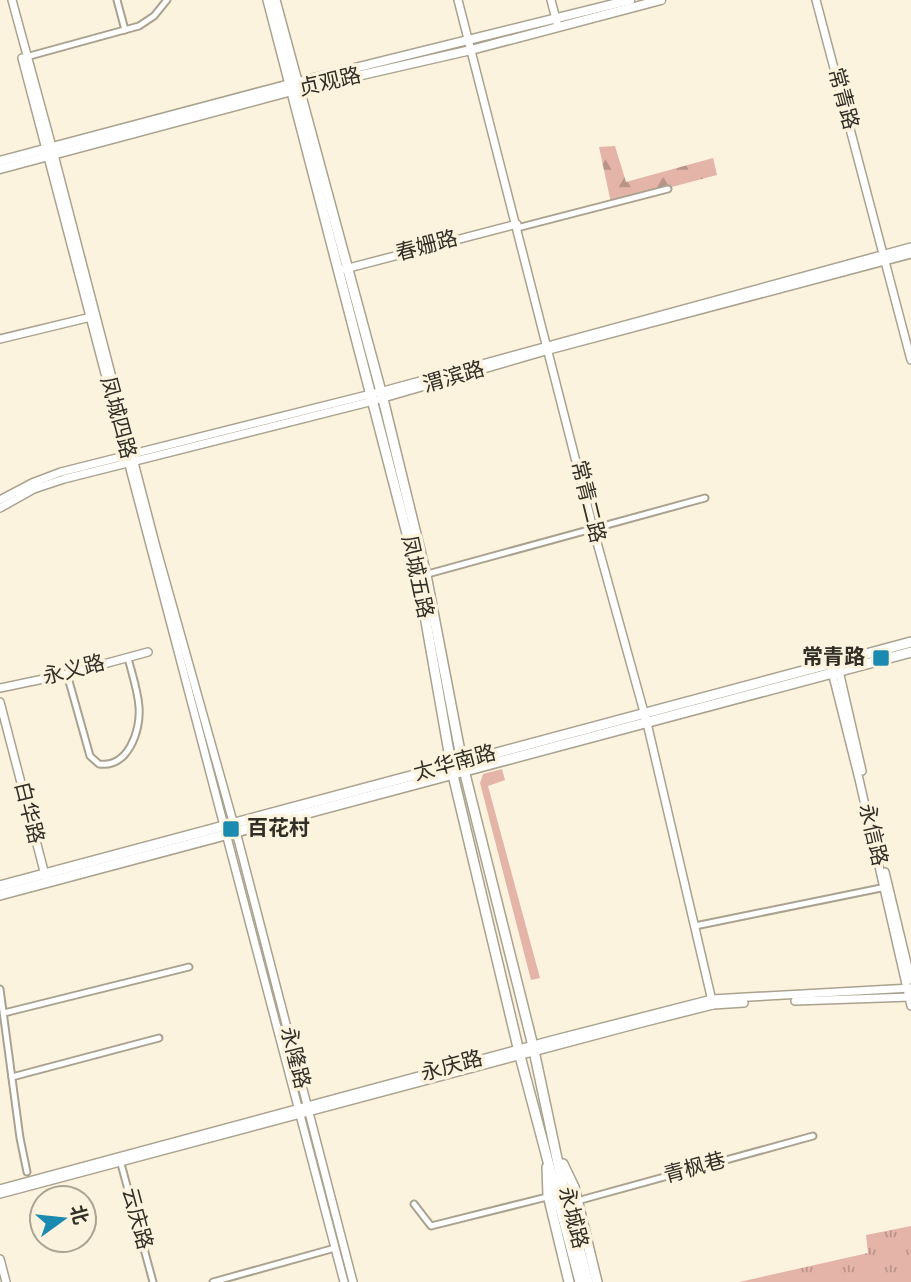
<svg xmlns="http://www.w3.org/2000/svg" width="911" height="1282" viewBox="0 0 911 1282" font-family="Overpass,'Noto Sans SC',sans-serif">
  <defs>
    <pattern id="forest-firs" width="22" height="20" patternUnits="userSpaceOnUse" patternTransform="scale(1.75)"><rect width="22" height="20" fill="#e5b4a9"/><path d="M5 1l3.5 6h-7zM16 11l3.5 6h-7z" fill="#ba9389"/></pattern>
    <pattern id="park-tufts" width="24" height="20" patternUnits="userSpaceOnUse" patternTransform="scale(1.75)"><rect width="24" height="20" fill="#e5b4a9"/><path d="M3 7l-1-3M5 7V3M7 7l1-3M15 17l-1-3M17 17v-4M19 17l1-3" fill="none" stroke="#ba9389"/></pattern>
  </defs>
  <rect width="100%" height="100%" fill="#fbf3de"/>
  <path fill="#e5b4a9" d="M 502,769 L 505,780 L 488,786 L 540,978 L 531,980 L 480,783 L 483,774 Z"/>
  <path fill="url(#forest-firs)" d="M 615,146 L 626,182 L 713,158 L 717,175 L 611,203 L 599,147 Z"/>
  <path fill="url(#park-tufts)" d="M 911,1226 L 911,1282 L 739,1282 L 868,1253 L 866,1235 Z"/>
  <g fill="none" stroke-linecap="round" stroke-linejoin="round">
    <defs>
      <g id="minor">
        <path d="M 117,0 L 125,30"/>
        <path d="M 26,57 L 139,26 L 154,16 L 167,0"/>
        <path d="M 517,228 L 668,189"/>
        <path d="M 424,575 L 705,498"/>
        <path d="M 67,674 L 90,756 L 99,764 C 128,768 141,731 139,707 C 138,691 132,674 128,658"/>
        <path d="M 695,926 L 886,887"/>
        <path d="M 0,989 L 20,1138 L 27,1172"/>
        <path d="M 4,1013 L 189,967"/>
        <path d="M 12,1077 L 159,1038"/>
        <path d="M 120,1160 L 153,1282"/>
        <path d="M 577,1201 L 813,1136"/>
        <path d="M 414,1204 L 431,1226 L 547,1197"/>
        <path d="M 213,1282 L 335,1248"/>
      </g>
      <g id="tertiary">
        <path d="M 12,0 L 52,147 L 156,547 L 239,843 L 353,1282"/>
        <path d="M 458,0 L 593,528 L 647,723 L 713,1005"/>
        <path d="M 551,0 L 557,23"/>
        <path d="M 816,0 L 911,360"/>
        <path d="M 22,58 L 344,1282"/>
        <path d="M 345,269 L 517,224"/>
        <path d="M 0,339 L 91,317"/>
        <path d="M 0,500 L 32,483 L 61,472 L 387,390 L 911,247"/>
        <path d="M 0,508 L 34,489 L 64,479 L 373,401 L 549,350 L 911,254"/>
        <path d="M 837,662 L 862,771"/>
        <path d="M 831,668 L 859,779 L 911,1006"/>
        <path d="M 0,688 L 67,674 L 148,652"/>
        <path d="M 0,702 L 46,879"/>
        <path d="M 885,872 L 911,980"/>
        <path d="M 795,1001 L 911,997"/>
        <path d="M 0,1189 L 552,1040 L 712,999 L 911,988"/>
        <path d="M 0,1194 L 638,1024 L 713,1005 L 744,1003"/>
        <path d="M 0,1259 L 6,1282"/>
      </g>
      <g id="secondary">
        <path d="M 0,161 L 290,84 L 630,0"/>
        <path d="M 0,169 L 292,91 L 471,50 L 661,0"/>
      </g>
      <g id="primary">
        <path d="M 268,0 L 418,576 L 453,775 L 520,1056 L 580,1282"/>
        <path d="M 275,0 L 383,399 L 426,575 L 462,762 L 533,1046 L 562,1182 L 588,1282"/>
        <path d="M 0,886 L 911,642"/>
        <path d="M 0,895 L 911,652"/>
        <path d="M 563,1164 L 574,1187 L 597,1282"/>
        <path d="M 547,1167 L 548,1195 L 569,1282"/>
      </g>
    </defs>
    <use href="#minor" stroke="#a9a28f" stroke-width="9"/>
    <use href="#tertiary" stroke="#a9a28f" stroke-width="10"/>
    <use href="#secondary" stroke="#a9a28f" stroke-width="11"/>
    <use href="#primary" stroke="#a9a28f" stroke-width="12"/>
    <use href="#minor" stroke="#fff" stroke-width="5"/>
    <use href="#tertiary" stroke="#fff" stroke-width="7"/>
    <use href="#secondary" stroke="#fff" stroke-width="8"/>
    <use href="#primary" stroke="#fff" stroke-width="9"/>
  </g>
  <g fill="#1b8ab0" stroke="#fbf3de" stroke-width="2.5">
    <rect x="872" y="649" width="18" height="18" rx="3.5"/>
    <rect x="222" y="820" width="18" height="18" rx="3.5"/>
  </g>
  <g text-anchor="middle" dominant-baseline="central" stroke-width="7" stroke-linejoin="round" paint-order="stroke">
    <g font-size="21" fill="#312e26" stroke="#fbf3de">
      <text transform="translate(330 83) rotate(-13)">贞观路</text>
      <text transform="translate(842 99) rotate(75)">常青路</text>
      <text transform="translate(427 247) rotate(-15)">春姗路</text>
      <text transform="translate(454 378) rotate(-16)">渭滨路</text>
      <text transform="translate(117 418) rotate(75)">凤城四路</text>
      <text transform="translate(587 502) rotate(76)">常青二路</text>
      <text transform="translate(416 577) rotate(78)">凤城五路</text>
      <text transform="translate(74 671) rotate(-14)">永义路</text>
      <text transform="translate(455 764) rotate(-15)">太华南路</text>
      <text transform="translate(28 813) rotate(76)">白华路</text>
      <text transform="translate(872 835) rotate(77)">永信路</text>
      <text transform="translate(294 1058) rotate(76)">永隆路</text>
      <text transform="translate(452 1067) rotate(-15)">永庆路</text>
      <text transform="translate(695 1169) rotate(-15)">青枫巷</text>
      <text transform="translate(572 1218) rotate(76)">永城路</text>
      <text transform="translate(136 1219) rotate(75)">云庆路</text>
    </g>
    <g font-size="21" font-weight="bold" fill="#312e26" stroke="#fbf3de" text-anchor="end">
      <text x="865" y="658">常青路</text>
      <text x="247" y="829" text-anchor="start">百花村</text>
    </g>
  </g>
  <g transform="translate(63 1219) rotate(75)"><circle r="33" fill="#fbf3de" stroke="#aaa494" stroke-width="2"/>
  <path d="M0-5L12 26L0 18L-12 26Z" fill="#1b8ab0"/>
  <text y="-10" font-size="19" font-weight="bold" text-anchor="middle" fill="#312e26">北</text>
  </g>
</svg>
